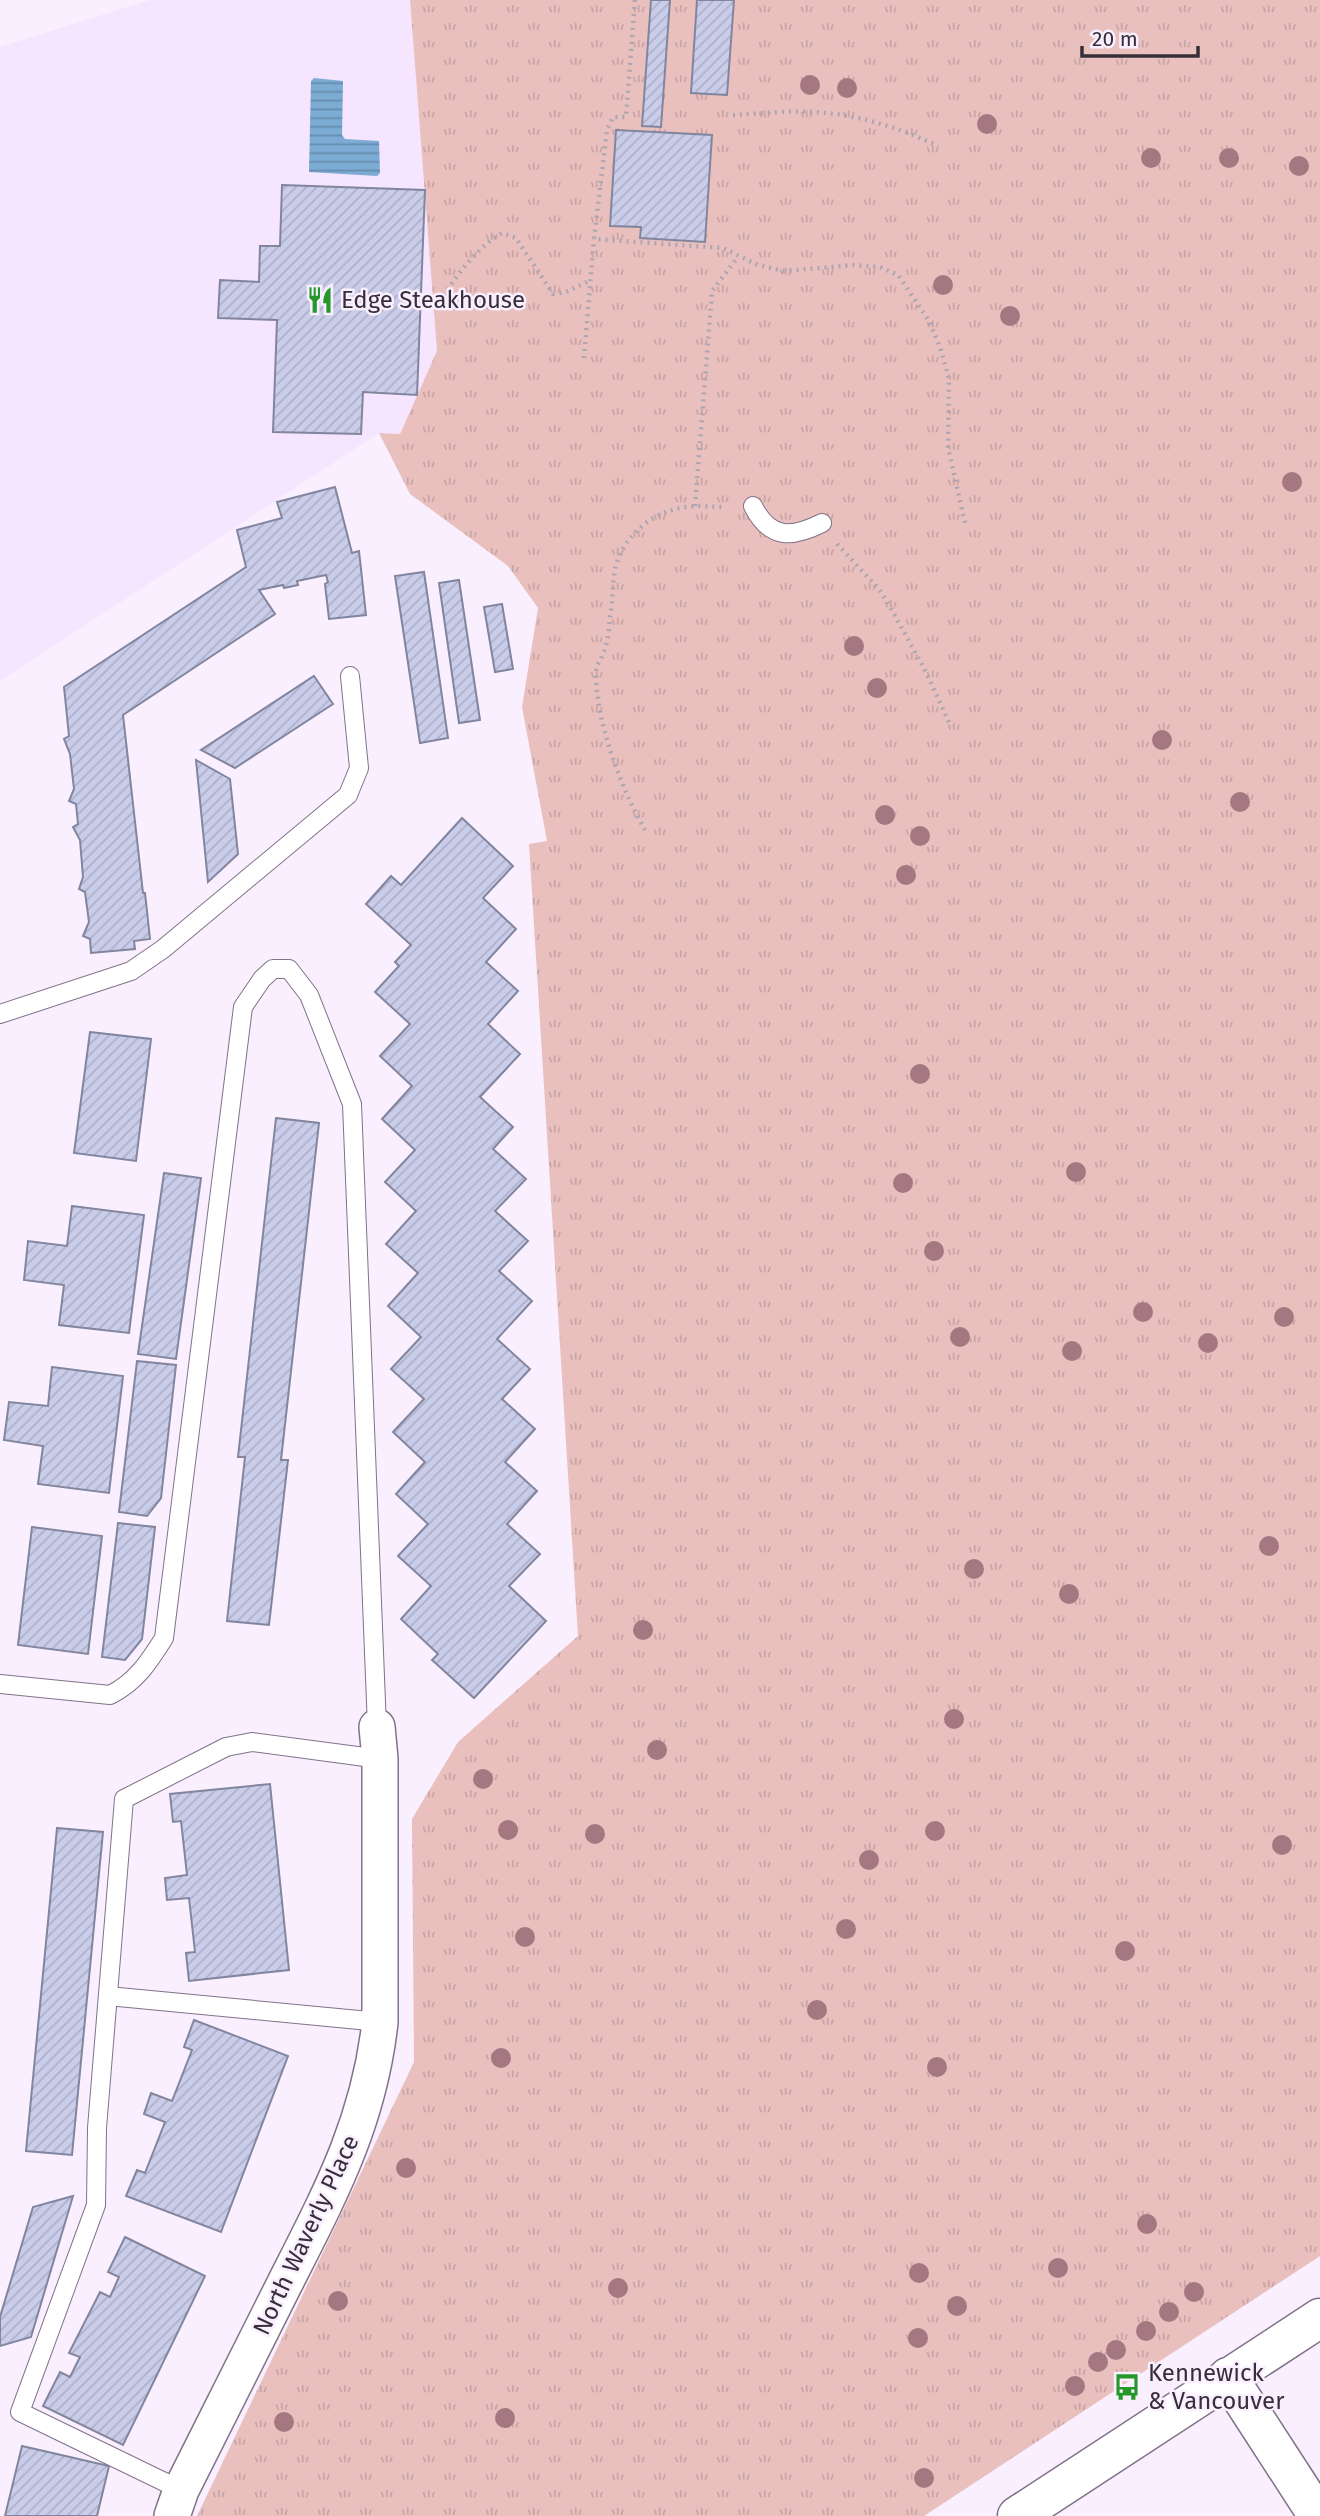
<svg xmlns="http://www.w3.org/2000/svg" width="1320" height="2516" viewBox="0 0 1320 2516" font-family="'Fira Sans',sans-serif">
  <defs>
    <pattern id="grass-tufts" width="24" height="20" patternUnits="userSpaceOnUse" patternTransform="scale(1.75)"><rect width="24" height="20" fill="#e9c0be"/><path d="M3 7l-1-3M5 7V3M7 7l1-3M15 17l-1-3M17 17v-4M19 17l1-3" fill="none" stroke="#c8a5a4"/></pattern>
    <pattern id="water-rules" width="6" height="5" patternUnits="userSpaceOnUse" patternTransform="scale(1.75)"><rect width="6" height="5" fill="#7cabd4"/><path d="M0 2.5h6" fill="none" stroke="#668cad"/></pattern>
    <pattern id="building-hatch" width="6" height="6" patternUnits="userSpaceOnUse" patternTransform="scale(1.75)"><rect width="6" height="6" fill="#cacde9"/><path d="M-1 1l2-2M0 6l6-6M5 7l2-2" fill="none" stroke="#aeb0c9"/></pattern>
  </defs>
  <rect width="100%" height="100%" fill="#f9efff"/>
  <path fill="#f5e5fe" d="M 150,0 L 410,0 L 437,352 L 400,434 L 379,433 L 0,681 L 0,47 Z"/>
  <path fill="url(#grass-tufts)" d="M 410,0 L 1320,0 L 1320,2256 L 924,2516 L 197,2516 L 414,2062 L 412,1819 L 458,1742 L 578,1636 L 529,844 L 547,841 L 522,707 L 538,608 L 508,566 L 410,494 L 379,433 L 400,434 L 437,351 Z"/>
  <path fill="url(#water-rules)" d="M 314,78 L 343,81 L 342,135 L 345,139 L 379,141 L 380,173 L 377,176 L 309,172 L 311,81 Z"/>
  <g fill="url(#building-hatch)" stroke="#82859e" stroke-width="2">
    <path d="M 651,0 L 670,0 L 661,127 L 642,126 Z"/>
    <path d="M 697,0 L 734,0 L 727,95 L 691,93 Z"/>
    <path d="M 616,130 L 712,135 L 705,242 L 640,238 L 641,227 L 610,226 Z"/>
    <path d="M 282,185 L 425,190 L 417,395 L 363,392 L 361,434 L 273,432 L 277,320 L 218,318 L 220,280 L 259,282 L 260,246 L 280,246 Z"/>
    <path d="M 335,487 L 352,553 L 359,551 L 366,615 L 329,619 L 325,584 L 328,582 L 326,575 L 297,581 L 298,585 L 284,588 L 283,585 L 259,590 L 275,614 L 123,715 L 143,893 L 145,893 L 150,939 L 134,941 L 135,949 L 91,953 L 90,939 L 83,936 L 89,922 L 85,892 L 79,889 L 83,877 L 80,840 L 73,827 L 78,824 L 76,804 L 69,801 L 74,789 L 70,754 L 64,739 L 69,736 L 64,687 L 246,567 L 237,530 L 282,518 L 277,502 Z"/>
    <path d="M 424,572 L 448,738 L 420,743 L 395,576 Z"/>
    <path d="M 459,580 L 480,720 L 459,723 L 439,583 Z"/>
    <path d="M 502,604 L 513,669 L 495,672 L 484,607 Z"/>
    <path d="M 314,676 L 333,704 L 235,768 L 201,750 Z"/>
    <path d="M 196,760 L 230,779 L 238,854 L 208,882 Z"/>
    <path d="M 462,818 L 513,866 L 483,898 L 516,929 L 486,962 L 518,991 L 488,1024 L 520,1054 L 480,1097 L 513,1127 L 493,1149 L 526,1179 L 495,1211 L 528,1241 L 499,1271 L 532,1301 L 497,1339 L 530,1369 L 502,1399 L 535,1429 L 505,1462 L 537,1491 L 507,1524 L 540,1554 L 509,1586 L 546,1621 L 474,1698 L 432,1660 L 438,1654 L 401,1619 L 431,1586 L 398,1556 L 428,1524 L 396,1494 L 425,1462 L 393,1432 L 424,1399 L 391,1369 L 421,1337 L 388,1306 L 418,1273 L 386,1244 L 416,1211 L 385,1182 L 415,1150 L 382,1119 L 412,1086 L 380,1056 L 410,1024 L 375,992 L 399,966 L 395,962 L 411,945 L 366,904 L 391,876 L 401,885 Z"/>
    <path d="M 90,1032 L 151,1039 L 136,1161 L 74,1153 Z"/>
    <path d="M 276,1118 L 319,1123 L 281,1460 L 288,1460 L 269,1625 L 227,1621 L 245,1457 L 238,1457 Z"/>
    <path d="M 164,1173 L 201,1178 L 176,1359 L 138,1354 Z"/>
    <path d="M 72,1206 L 144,1215 L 129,1333 L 59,1325 L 64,1285 L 24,1280 L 28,1241 L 67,1246 Z"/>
    <path d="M 137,1361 L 176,1365 L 161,1498 L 147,1516 L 119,1512 Z"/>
    <path d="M 52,1367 L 123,1376 L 109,1493 L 38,1484 L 43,1446 L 4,1440 L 9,1402 L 48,1406 Z"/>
    <path d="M 118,1523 L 155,1527 L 142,1639 L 125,1660 L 102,1657 Z"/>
    <path d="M 32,1527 L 102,1536 L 88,1654 L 18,1645 Z"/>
    <path d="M 270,1784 L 289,1970 L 189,1981 L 186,1953 L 195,1952 L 189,1898 L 167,1900 L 165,1878 L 187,1875 L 181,1821 L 173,1822 L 170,1794 Z"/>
    <path d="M 57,1828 L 103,1832 L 72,2155 L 26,2151 Z"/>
    <path d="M 194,2020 L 288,2056 L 221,2232 L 126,2196 L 137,2170 L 145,2173 L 165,2122 L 144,2114 L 151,2093 L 172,2101 L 192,2050 L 184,2047 Z"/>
    <path d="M 73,2196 L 31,2337 L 0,2346 L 0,2317 L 33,2207 Z"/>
    <path d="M 125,2237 L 205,2276 L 123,2445 L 43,2406 L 60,2372 L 70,2377 L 80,2357 L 69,2353 L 100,2292 L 110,2297 L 119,2277 L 108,2272 Z"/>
    <path d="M 22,2446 L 109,2466 L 97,2516 L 5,2516 Z"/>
  </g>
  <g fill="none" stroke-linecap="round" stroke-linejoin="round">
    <defs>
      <g id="service">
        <path d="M 753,506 C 770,540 792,538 822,523"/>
        <path d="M 0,1014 L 131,971 L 163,949 L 348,795 L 359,768 L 350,676"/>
        <path d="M 0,1684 L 110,1695 C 136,1682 149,1662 164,1638 L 243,1007 L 262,979 L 273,969 L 289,969 L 309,995 L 352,1104 L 377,1727"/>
        <path d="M 108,1996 L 380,2022"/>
        <path d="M 181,2490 L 20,2412 L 96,2205 L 97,2128 L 124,1799 L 226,1747 L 252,1742 L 380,1759"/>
      </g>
      <path id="minor" d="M 172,2516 L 181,2490 C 215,2422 250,2354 284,2285 C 329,2196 369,2123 380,2022 L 380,1759 L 377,1727"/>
      <path id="tertiary" d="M 1228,2377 L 1318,2516"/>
      <path id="secondary" d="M 1017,2516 L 1320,2318"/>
    </defs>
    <use href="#service" stroke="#817289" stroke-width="20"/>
    <use href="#minor" stroke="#817289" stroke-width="38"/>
    <use href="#tertiary" stroke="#817289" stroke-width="41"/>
    <use href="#secondary" stroke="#817289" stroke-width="41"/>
    <g stroke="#aea5b3" stroke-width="4.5" stroke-dasharray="2 5" stroke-linecap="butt">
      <path d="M 635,0 L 626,117 L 613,117 L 607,130 L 594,239 L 723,248 L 758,265 L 784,271 L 854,265 L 880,267 L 898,275 L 929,321 L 940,347 L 949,379 L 948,447 L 965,523"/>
      <path d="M 733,115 C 759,114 787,110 814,112 C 856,114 900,128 938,146"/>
      <path d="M 444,296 C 455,276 481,244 502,233 L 516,238 L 553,294 L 566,292 L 591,280"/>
      <path d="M 584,358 L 594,239"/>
      <path d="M 695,506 L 712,291 L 738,257"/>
      <path d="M 837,544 L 879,589 L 893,612 L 926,672 L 951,727"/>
      <path d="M 645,830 C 621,788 596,722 596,673 C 596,664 600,662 603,654 C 608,643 609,629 610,617 C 613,602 612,585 615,569 C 623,535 653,511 687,507 C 699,505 712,507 725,507"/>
    </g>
    <use href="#service" stroke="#fff" stroke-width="18"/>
    <use href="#minor" stroke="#fff" stroke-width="35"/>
    <use href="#tertiary" stroke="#fff" stroke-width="38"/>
    <use href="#secondary" stroke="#fff" stroke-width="38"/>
  </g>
  <g fill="#a57781">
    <circle cx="810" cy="85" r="10"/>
    <circle cx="847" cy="88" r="10"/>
    <circle cx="987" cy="124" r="10"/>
    <circle cx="1151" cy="158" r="10"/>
    <circle cx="1229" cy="158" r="10"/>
    <circle cx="1299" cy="166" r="10"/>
    <circle cx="943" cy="285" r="10"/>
    <circle cx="1010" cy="316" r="10"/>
    <circle cx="1292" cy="482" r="10"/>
    <circle cx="854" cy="646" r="10"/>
    <circle cx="877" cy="688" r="10"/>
    <circle cx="1162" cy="740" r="10"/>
    <circle cx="1240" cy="802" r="10"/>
    <circle cx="885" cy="815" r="10"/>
    <circle cx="920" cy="836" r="10"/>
    <circle cx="906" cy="875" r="10"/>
    <circle cx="920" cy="1074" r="10"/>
    <circle cx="1076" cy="1172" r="10"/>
    <circle cx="903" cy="1183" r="10"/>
    <circle cx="934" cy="1251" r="10"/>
    <circle cx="1143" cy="1312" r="10"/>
    <circle cx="1284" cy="1317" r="10"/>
    <circle cx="960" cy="1337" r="10"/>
    <circle cx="1208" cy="1343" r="10"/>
    <circle cx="1072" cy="1351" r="10"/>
    <circle cx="1269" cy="1546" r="10"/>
    <circle cx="974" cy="1569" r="10"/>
    <circle cx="1069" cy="1594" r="10"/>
    <circle cx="643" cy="1630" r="10"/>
    <circle cx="954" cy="1719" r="10"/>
    <circle cx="657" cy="1750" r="10"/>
    <circle cx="483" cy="1779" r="10"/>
    <circle cx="508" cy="1830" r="10"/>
    <circle cx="935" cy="1831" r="10"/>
    <circle cx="595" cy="1834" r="10"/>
    <circle cx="1282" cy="1845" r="10"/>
    <circle cx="869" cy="1860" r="10"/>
    <circle cx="846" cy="1929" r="10"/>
    <circle cx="525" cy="1937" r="10"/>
    <circle cx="1125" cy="1951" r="10"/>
    <circle cx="817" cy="2010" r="10"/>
    <circle cx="501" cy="2058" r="10"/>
    <circle cx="937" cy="2067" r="10"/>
    <circle cx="406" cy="2168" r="10"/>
    <circle cx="1147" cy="2224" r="10"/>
    <circle cx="1058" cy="2268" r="10"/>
    <circle cx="919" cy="2273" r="10"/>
    <circle cx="618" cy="2288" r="10"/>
    <circle cx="1194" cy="2292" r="10"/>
    <circle cx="338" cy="2301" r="10"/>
    <circle cx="957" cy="2306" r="10"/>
    <circle cx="1169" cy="2312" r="10"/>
    <circle cx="1146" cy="2331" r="10"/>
    <circle cx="918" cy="2338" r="10"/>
    <circle cx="1116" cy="2350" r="10"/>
    <circle cx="1098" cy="2362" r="10"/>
    <circle cx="1075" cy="2386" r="10"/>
    <circle cx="505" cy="2418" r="10"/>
    <circle cx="284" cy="2422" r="10"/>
    <circle cx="924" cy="2478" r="10"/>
  </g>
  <defs>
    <symbol id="restaurant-bare" viewBox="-9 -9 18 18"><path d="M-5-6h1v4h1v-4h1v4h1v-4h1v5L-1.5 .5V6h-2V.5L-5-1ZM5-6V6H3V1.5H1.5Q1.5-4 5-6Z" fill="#249929" stroke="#f9efff" stroke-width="2.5" paint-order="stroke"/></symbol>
    <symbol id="bus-bare" viewBox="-9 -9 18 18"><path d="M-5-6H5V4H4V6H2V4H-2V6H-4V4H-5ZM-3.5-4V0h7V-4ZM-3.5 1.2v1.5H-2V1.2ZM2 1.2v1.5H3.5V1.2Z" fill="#249929" stroke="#f9efff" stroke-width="2.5" paint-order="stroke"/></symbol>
  </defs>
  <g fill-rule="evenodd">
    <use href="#restaurant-bare" x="301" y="281" width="38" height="38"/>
    <use href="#bus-bare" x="1108" y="2368" width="38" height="38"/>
  </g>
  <g text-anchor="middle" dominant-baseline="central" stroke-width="5" stroke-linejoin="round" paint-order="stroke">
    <g font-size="24" fill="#352f39" stroke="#f9efff" text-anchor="start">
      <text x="341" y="300">Edge Steakhouse</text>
      <text x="1148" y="2373">Kennewick<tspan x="1148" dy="28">&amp; Vancouver</tspan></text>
    </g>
    <g font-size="24" fill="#352f39" stroke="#f9efff">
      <text transform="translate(306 2235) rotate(-65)">North Waverly Place</text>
    </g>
  </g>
  <path d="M1082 46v10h116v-10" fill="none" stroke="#352f39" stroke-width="3.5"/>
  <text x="1092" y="46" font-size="21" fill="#352f39" stroke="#f9efff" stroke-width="5" paint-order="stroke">20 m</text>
</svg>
